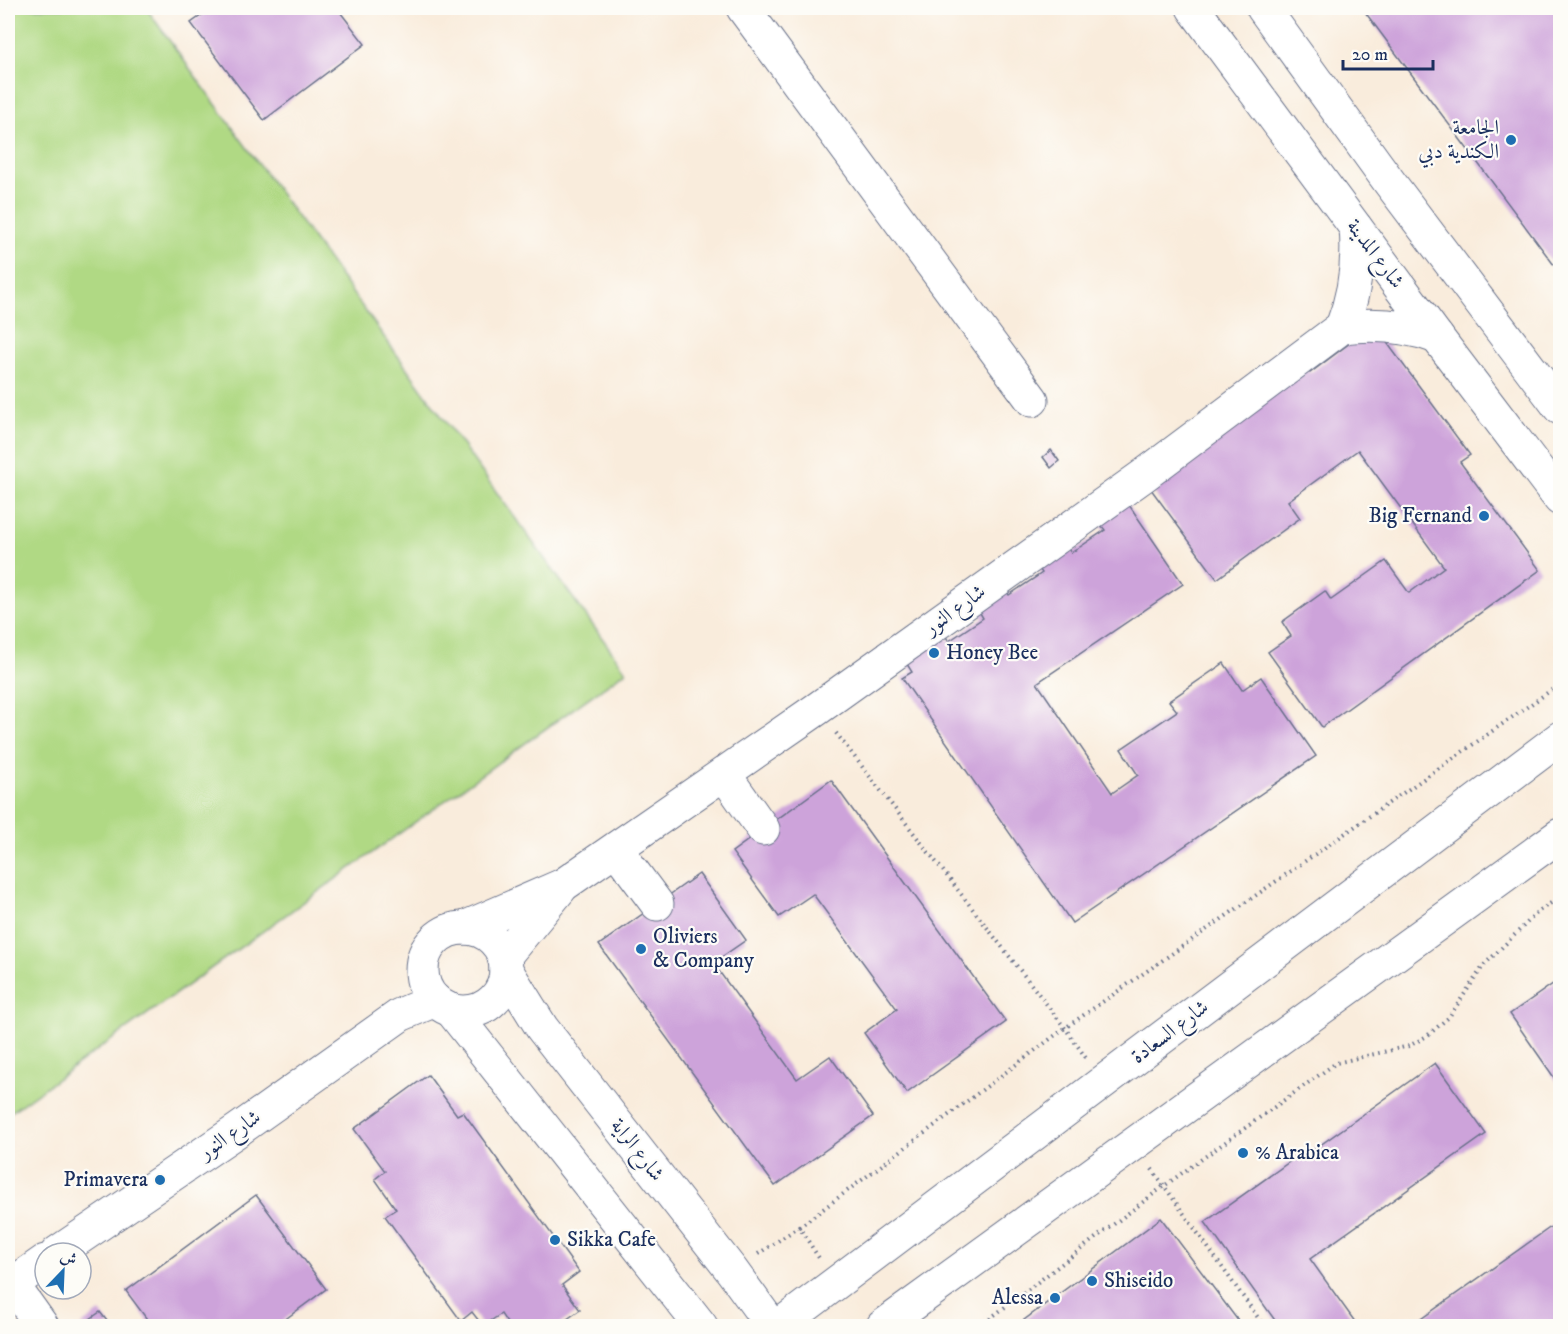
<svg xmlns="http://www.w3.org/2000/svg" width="1568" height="1334" viewBox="0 0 1568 1334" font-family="'IM FELL DW Pica',Amiri,serif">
  <rect width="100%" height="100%" fill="#fdfcf7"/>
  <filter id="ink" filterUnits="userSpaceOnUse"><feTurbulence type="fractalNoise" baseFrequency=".0167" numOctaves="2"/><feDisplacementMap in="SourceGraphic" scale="12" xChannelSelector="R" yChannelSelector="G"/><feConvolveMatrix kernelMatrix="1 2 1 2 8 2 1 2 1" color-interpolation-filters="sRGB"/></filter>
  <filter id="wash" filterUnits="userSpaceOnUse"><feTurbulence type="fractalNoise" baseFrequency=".008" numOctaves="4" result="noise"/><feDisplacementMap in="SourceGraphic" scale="24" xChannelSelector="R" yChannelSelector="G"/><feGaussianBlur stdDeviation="1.35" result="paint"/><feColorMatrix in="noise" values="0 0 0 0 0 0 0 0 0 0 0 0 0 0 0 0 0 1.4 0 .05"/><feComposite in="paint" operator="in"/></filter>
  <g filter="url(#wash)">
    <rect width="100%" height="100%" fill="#f9ecdc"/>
    <path fill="#b0d984" stroke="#668471" stroke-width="1.5" d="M 8,8 L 146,8 L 626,671 L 8,1114 Z"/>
    <g id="blocks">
      <g fill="#cda3da">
        <path d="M 212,8 L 337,8 L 365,44 L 264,120 L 191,23 Z"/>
        <path d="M 1362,8 L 1560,8 L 1560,273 Z"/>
        <path d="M 1374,325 L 1470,455 L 1460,462 L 1540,570 L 1322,727 L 1268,652 L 1291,636 L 1282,622 L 1325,591 L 1331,600 L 1386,561 L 1409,593 L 1444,567 L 1358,450 L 1288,501 L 1300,518 L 1217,579 L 1145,481 L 1304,366 L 1310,373 Z"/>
        <path d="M 1051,450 L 1059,461 L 1051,468 L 1043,457 Z"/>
        <path d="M 1127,502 L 1183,584 L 1037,683 L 1112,793 L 1138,775 L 1121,749 L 1177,711 L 1169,701 L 1224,663 L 1242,690 L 1261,677 L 1316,756 L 1072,923 L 902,678 L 912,672 L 905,661 L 944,634 L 949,641 L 983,618 L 976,606 L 1004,587 L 1009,595 L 1042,573 L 1037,565 L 1066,545 L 1071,553 L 1105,530 L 1098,521 Z"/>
        <path d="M 831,780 L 1006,1022 L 907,1093 L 864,1033 L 897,1009 L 813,894 L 779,917 L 732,852 Z"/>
        <path d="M 699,874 L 746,940 L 713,963 L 797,1079 L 830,1056 L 873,1116 L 775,1186 L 599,945 Z"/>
        <path d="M 1560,979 L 1560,1086 L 1510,1014 Z"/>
        <path d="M 1435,1063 L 1486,1134 L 1310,1259 L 1358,1326 L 1279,1326 L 1205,1222 L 1299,1155 L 1302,1158 Z"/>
        <path d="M 428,1075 L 457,1115 L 463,1112 L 579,1272 L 562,1285 L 580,1310 L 557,1326 L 509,1326 L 501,1314 L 483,1326 L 472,1312 L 461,1321 L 385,1216 L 396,1209 L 375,1179 L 385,1171 L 354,1129 Z"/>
        <path d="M 256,1195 L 326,1289 L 276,1326 L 152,1326 L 126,1291 Z"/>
        <path d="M 1161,1218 L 1242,1326 L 1016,1326 Z"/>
        <path d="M 1555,1224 L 1560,1232 L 1560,1326 L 1411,1326 Z"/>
        <path d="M 100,1312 L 111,1326 L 80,1326 Z"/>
      </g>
    </g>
  </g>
  <g filter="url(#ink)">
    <use href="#blocks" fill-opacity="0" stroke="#69718a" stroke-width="1.5"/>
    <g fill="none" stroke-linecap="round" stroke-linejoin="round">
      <defs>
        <g id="minor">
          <path d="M 743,8 L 1032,400"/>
          <path d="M 1193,8 L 1437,337 L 1560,499"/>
          <path d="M 1263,8 L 1390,183 L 1560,408"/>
          <path d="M 1342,327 C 1355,294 1359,263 1356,228"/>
          <path d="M 724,774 L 763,829"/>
          <path d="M 616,849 L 657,904"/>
          <path d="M 464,928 L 563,885 L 817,709 L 1143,476 L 1342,327 C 1375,323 1405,325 1437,337"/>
          <circle cx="464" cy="970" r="42"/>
          <path d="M 504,957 L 560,889"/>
          <path d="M 506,970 L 542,1028 L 732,1271 L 772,1326"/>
          <path d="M 451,1010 L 701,1326"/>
          <path d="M 57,1253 L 238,1130 L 400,1015 L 435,1000"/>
          <path d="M 12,1284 L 42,1326"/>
          <path d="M 8,1287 L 45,1261"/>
          <path d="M 779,1326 L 1560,738"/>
          <path d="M 883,1326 L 1560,835"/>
        </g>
      </defs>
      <use href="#minor" stroke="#69718a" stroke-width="35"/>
      <g stroke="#69718a" stroke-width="4" stroke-dasharray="1.5 4.5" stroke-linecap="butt">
        <path d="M 836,733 L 1065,1028 L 1086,1058"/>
        <path d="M 1152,1169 L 1264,1326"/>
        <path d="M 799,1227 L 1065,1028 L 1560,684"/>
        <path d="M 758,1254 L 799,1227 L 819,1258"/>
        <path d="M 648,1326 L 658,1320"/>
        <path d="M 980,1326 L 1164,1186 L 1336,1063 L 1409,1046 L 1427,1036 L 1449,1017 L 1484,965 L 1539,911 L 1560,897"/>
      </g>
      <use href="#minor" stroke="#fff" stroke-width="33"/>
    </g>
  </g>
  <g fill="#1f6fb2" stroke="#fdfcf7" stroke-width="2">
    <circle cx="1511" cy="140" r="6"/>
    <circle cx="1484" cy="516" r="6"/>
    <circle cx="934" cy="653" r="6"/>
    <circle cx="641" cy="949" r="6"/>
    <circle cx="1243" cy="1153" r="6"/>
    <circle cx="160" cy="1180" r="6"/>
    <circle cx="555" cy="1240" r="6"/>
    <circle cx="1092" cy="1281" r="6"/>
    <circle cx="1055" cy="1298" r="6"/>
  </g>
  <g text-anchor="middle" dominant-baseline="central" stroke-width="4.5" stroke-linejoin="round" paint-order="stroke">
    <g font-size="21" fill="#1b2f5e" stroke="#fdfcf7" text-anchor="start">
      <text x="1499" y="128" text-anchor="end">الجامعة<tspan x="1499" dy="24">الكندية دبي</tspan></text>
      <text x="1472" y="516" text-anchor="end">Big Fernand</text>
      <text x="946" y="653">Honey Bee</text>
      <text x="653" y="937">Oliviers<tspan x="653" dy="24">&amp; Company</tspan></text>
      <text x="1255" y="1153">% Arabica</text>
      <text x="148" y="1180" text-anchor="end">Primavera</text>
      <text x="567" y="1240">Sikka Cafe</text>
      <text x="1104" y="1281">Shiseido</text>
      <text x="1043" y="1298" text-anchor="end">Alessa</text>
    </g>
    <g font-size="21" fill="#1b2f5e" stroke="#fdfcf7">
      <text transform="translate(1375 254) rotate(53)">شارع المدينة</text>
      <text transform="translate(955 610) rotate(-36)">شارع النور</text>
      <text transform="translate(1170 1032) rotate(-37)">شارع السعادة</text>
      <text transform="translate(230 1135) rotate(-35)">شارع النور</text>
      <text transform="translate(637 1150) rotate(52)">شارع الراية</text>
    </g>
  </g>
  <rect width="1568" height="1334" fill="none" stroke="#fdfcf7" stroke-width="30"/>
  <g transform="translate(63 1271) rotate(23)"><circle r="28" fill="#fdfcf7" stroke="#a3aaba" stroke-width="1.5"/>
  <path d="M0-4.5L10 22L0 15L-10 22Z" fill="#1f6fb2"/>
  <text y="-9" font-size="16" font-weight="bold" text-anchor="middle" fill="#1b2f5e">ش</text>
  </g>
  <path d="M1343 60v9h90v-9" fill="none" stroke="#1b2f5e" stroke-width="3"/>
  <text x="1352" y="60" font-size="18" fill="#1b2f5e" stroke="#fdfcf7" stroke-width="4.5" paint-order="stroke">20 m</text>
</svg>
